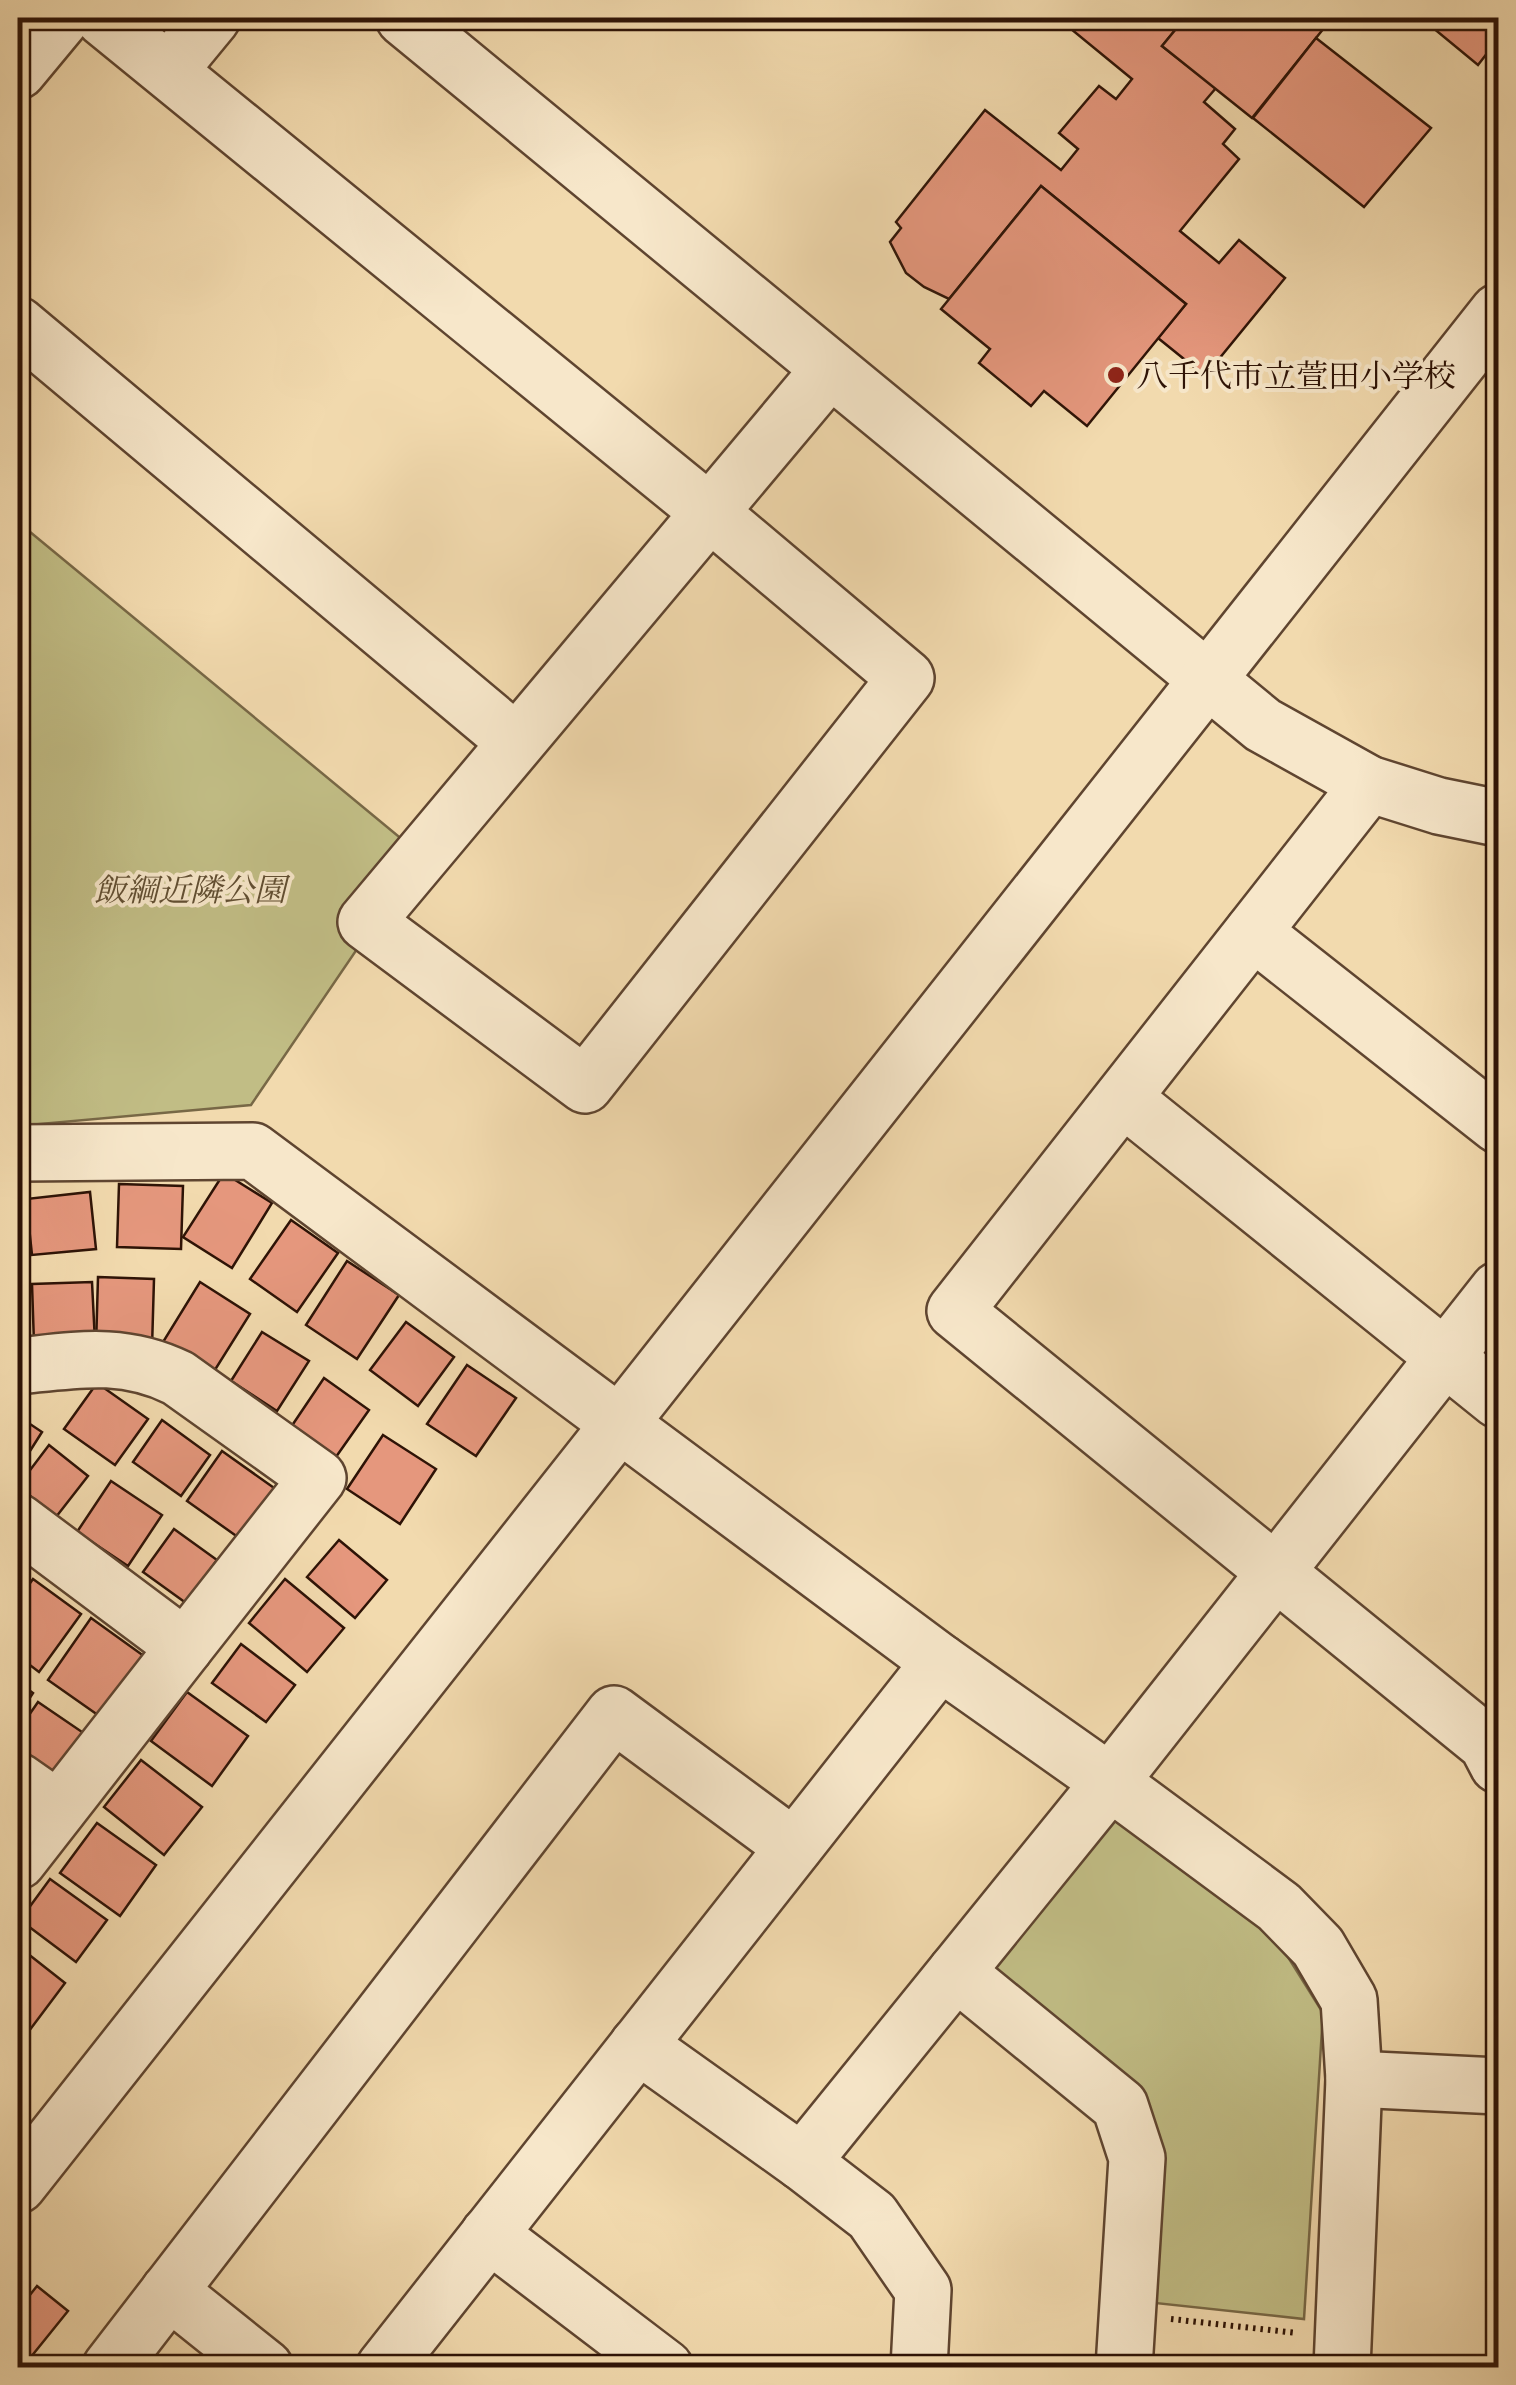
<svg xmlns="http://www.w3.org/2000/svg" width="1516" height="2385" viewBox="0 0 1516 2385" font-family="'Gentium Book Plus','Noto Serif JP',serif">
  <rect width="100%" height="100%" fill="#f2daae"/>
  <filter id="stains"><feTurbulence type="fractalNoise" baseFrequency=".002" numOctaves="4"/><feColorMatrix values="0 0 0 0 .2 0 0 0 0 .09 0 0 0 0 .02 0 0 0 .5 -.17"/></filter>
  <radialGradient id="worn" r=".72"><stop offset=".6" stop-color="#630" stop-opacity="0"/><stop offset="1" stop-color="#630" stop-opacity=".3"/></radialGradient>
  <g fill="#c1bd85" stroke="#786846" stroke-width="2.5">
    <path d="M 18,522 L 421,855 L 251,1105 L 18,1126 Z"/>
    <path d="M 1109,1816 L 1273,1933 L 1323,2013 L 1304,2319 L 1155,2303 L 1154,2155 L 982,1975 Z"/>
  </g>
  <g fill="#e5977d" stroke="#2e1306" stroke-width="2.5">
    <path d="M 1061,18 L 1185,18 L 1162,46 L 1216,88 L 1204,102 L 1235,129 L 1223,144 L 1239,159 L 1180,231 L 1219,263 L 1239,240 L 1285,278 L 1205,376 L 1158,338 L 1186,304 L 1041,186 L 949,299 L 924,287 L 906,273 L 890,242 L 901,228 L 896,222 L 985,110 L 1061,170 L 1078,149 L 1059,133 L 1099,86 L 1116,99 L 1132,79 L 1060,20 Z"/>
    <path d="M 1185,18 L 1332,18 L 1252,118 L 1162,46 Z"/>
    <path d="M 1421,18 L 1498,18 L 1498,39 L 1478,65 Z"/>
    <path d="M 1316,38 L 1431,128 L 1364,207 L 1253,118 Z"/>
    <path d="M 1041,186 L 1186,304 L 1087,426 L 1044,391 L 1031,406 L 979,363 L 990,349 L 941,309 Z"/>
    <path d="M 224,1173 L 272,1203 L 232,1268 L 183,1237 Z"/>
    <path d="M 119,1184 L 183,1186 L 181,1249 L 117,1247 Z"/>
    <path d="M 90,1192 L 96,1249 L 32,1255 L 26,1199 Z"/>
    <path d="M 291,1220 L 338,1253 L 297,1312 L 250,1279 Z"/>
    <path d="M 347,1261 L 399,1295 L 357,1359 L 306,1325 Z"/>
    <path d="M 98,1277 L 154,1279 L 152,1348 L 96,1346 Z"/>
    <path d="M 92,1282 L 95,1342 L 34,1344 L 32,1284 Z"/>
    <path d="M 200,1282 L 250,1314 L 213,1373 L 163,1342 Z"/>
    <path d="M 406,1322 L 454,1357 L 418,1406 L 370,1370 Z"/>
    <path d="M 262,1332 L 309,1361 L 277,1411 L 231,1381 Z"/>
    <path d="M 467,1365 L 516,1398 L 476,1456 L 427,1424 Z"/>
    <path d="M 324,1378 L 369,1410 L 331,1464 L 287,1433 Z"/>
    <path d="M 97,1383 L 148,1419 L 115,1465 L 64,1429 Z"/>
    <path d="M 18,1416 L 42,1432 L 18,1470 Z"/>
    <path d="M 162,1420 L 210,1455 L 181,1496 L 133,1462 Z"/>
    <path d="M 383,1435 L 436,1469 L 400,1524 L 347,1489 Z"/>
    <path d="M 49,1445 L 88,1476 L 56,1517 L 18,1486 Z"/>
    <path d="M 222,1451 L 277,1490 L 242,1540 L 187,1501 Z"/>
    <path d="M 111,1481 L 162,1515 L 128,1566 L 77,1532 Z"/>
    <path d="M 174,1529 L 217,1560 L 186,1603 L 143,1572 Z"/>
    <path d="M 339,1540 L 387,1580 L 355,1618 L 307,1577 Z"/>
    <path d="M 33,1579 L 81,1614 L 39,1672 L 18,1656 L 18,1600 Z"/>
    <path d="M 285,1579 L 344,1628 L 307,1672 L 249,1623 Z"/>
    <path d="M 91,1618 L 148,1659 L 105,1720 L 48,1680 Z"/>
    <path d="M 241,1644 L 295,1685 L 266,1722 L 212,1683 Z"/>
    <path d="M 18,1682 L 33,1693 L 18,1716 Z"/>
    <path d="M 187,1692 L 248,1736 L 212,1786 L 151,1741 Z"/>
    <path d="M 38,1702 L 85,1734 L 56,1777 L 18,1751 L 18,1731 Z"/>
    <path d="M 141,1760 L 202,1807 L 164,1855 L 104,1807 Z"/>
    <path d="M 97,1823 L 156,1865 L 120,1916 L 60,1873 Z"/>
    <path d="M 50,1879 L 107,1920 L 76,1962 L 20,1920 Z"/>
    <path d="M 18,1946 L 65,1983 L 29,2031 L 18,2022 Z"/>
    <path d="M 37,2286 L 68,2311 L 22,2368 L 18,2368 L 18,2310 Z"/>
  </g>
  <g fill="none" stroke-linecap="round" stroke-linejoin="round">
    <defs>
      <g id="minor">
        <path d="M 103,18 L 708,511 L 906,678 L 585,1085 L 366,922 L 830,369"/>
        <path d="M 404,18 L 1263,725 L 1369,784 L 1439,806 L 1498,818"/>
        <path d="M 170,69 L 212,18"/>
        <path d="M 18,71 L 62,18"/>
        <path d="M 18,325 L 516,742"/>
        <path d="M 1369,784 L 955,1311 L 1487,1744 L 1498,1765"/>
        <path d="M 1253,932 L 1498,1125"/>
        <path d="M 1123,1098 L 1498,1400"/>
        <path d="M 18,1153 L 253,1151 L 940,1662 L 1110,1782 L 1279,1907 L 1318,1947 L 1349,2000 L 1354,2079 L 1342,2368"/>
        <path d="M 18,1366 C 77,1360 123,1351 178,1378 L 318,1478 L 185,1647"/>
        <path d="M 18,1522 L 185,1647 L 18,1861"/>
        <path d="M 18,1781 L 58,1809"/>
        <path d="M 956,1972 L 1120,2106 L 1137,2158 L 1124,2368"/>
        <path d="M 638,2045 L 802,2162 L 1110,1782 L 1498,1290"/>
        <path d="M 1354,2079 L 1498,2086"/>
        <path d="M 802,2162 L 872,2216 L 923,2290 L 919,2368"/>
        <path d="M 18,2185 L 1498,312"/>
        <path d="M 489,2234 L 665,2368"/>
        <path d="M 169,2291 L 265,2368"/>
        <path d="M 110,2368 L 614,1714 L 794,1847"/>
        <path d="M 384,2368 L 940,1662"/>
      </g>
    </defs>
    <use href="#minor" stroke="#5f4530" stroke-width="60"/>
    <path stroke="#2e1306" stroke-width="6" stroke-dasharray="2.5 5" stroke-linecap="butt" d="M 1171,2319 L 1297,2333"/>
    <use href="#minor" stroke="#f7e7ca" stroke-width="55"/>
  </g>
  <circle fill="#8f2418" stroke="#f7e7ca" stroke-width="4" cx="1116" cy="375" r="10"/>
  <g text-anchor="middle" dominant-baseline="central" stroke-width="8" stroke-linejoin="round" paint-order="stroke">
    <g font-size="32" fill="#2e1306" stroke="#f7e7ca" text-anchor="start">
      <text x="1136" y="375">八千代市立萱田小学校</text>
    </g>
    <g font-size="32" font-style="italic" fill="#614e32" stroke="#f7e7ca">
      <text x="190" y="889">飯綱近隣公園</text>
    </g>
  </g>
  <rect width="1516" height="2385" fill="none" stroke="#f2daae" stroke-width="60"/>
  <rect x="20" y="20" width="1476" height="2345" fill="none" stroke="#2e1306" stroke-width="5"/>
  <rect x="30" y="30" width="1456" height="2325" fill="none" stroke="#2e1306" stroke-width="2.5"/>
  <rect width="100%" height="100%" filter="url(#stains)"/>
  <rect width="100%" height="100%" fill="url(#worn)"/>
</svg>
